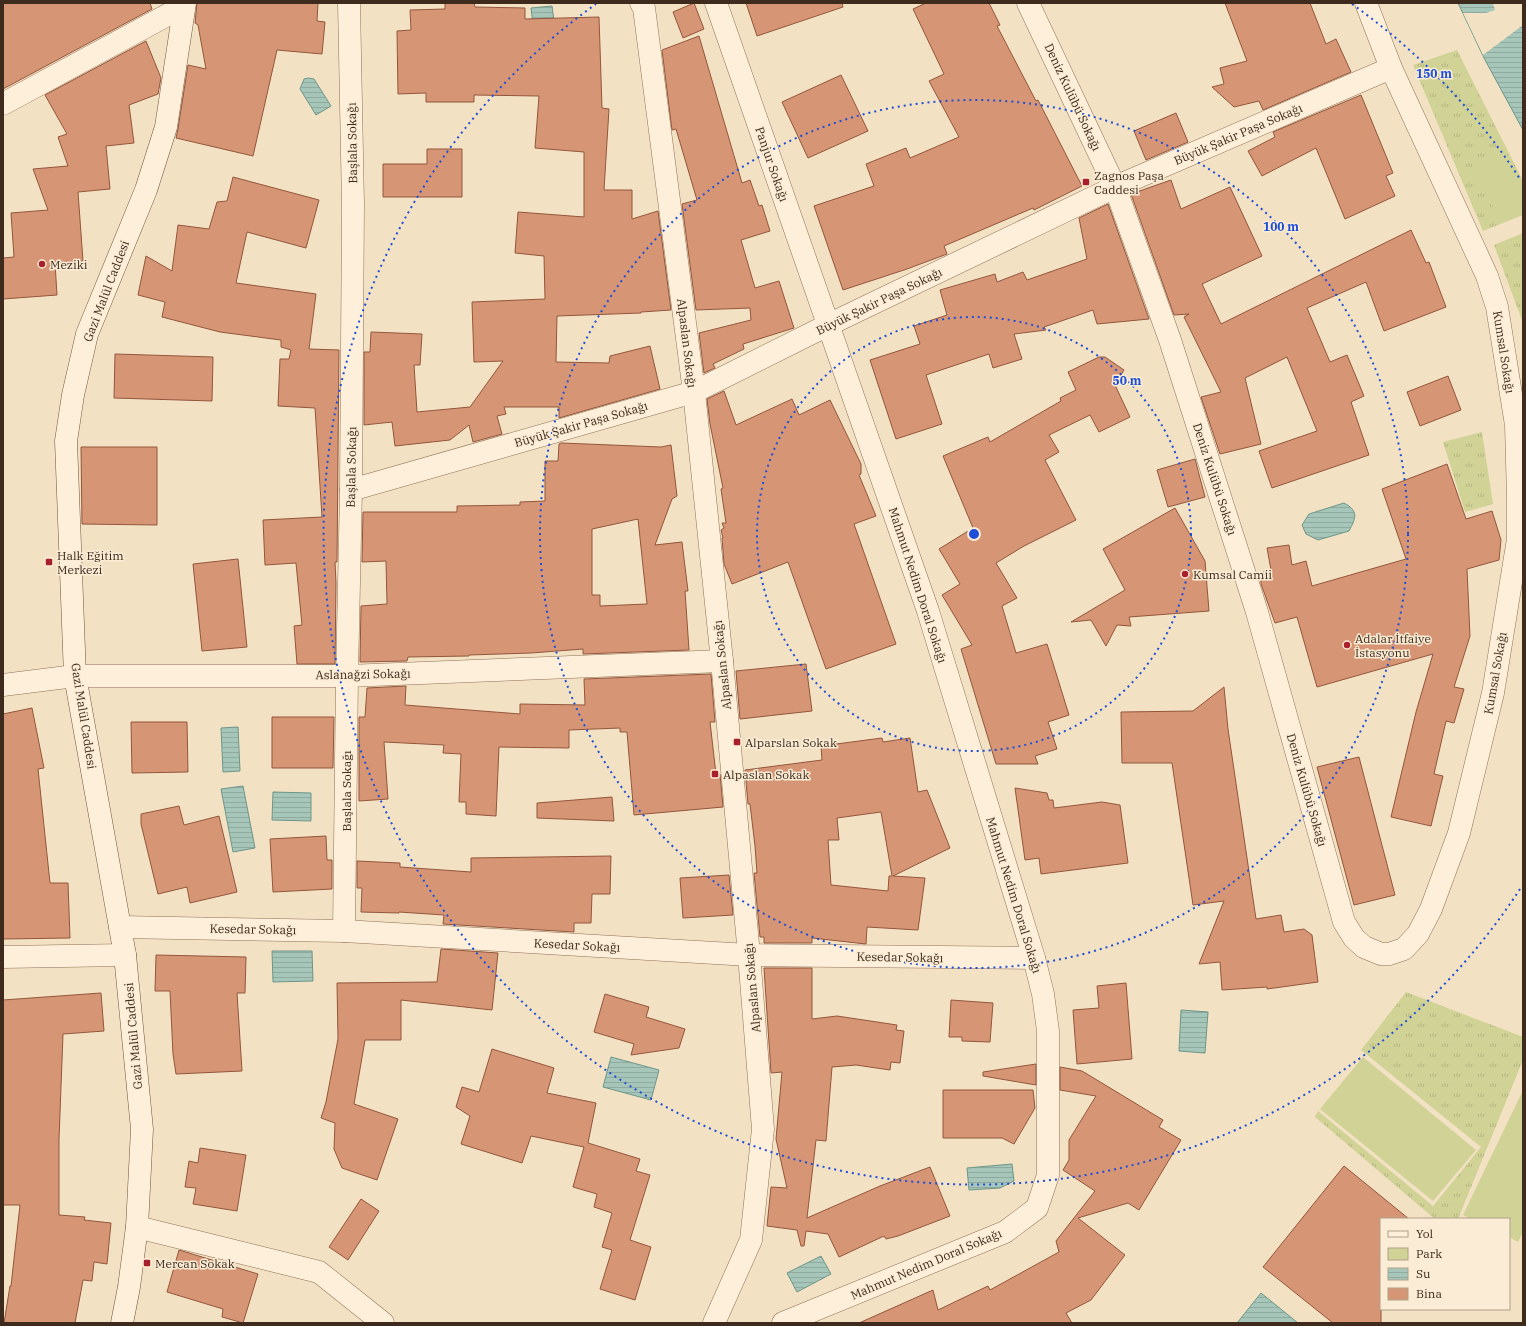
<svg xmlns="http://www.w3.org/2000/svg" width="1526" height="1326" viewBox="0 0 1526 1326" font-family="'IBM Plex Serif',serif">
  <defs>
    <pattern id="grass-tufts" width="24" height="20" patternUnits="userSpaceOnUse"><rect width="24" height="20" fill="#d1d396"/><path d="M3 7l-1-3M5 7V3M7 7l1-3M15 17l-1-3M17 17v-4M19 17l1-3" fill="none" stroke="#b4b581"/></pattern>
    <pattern id="water-rules" width="6" height="5" patternUnits="userSpaceOnUse"><rect width="6" height="5" fill="#a7c6ba"/><path d="M0 2.5h6" fill="none" stroke="#91aa9f"/></pattern>
  </defs>
  <rect width="100%" height="100%" fill="#f3e1c4"/>
  <g fill="url(#grass-tufts)">
    <path d="M 1457,50 L 1523,181 L 1523,215 L 1483,231 L 1413,65 Z"/>
    <path d="M 1523,233 L 1523,323 L 1494,245 Z"/>
    <path d="M 1482,432 L 1493,504 L 1465,512 L 1443,442 Z"/>
    <path d="M 1406,992 L 1523,1037 L 1523,1060 L 1458,1219 L 1435,1219 L 1315,1117 L 1318,1111 L 1433,1206 L 1481,1147 L 1361,1050 Z"/>
  </g>
  <g fill="#d1d396">
    <path d="M 1504,148 L 1523,187 L 1523,212 L 1501,223 L 1472,164 Z"/>
    <path d="M 1363,1057 L 1476,1150 L 1433,1201 L 1320,1109 Z"/>
    <path d="M 1523,1090 L 1523,1232 L 1518,1242 L 1509,1237 L 1509,1219 L 1471,1219 L 1463,1215 Z"/>
  </g>
  <g fill="url(#water-rules)" stroke="#6c9688">
    <path d="M 1458,3 L 1523,3 L 1523,130 L 1484,58 Z"/>
    <path d="M 552,6 L 554,21 L 536,49 L 531,8 Z"/>
    <path d="M 308,78 L 314,79 L 331,106 L 316,115 L 300,89 L 304,79 Z"/>
    <path d="M 1344,503 C 1359,511 1356,518 1349,531 L 1318,540 L 1306,534 L 1302,525 L 1309,514 Z"/>
    <path d="M 238,727 L 240,771 L 223,772 L 221,728 Z"/>
    <path d="M 243,786 L 255,848 L 233,852 L 221,789 Z"/>
    <path d="M 273,792 L 311,793 L 311,821 L 272,820 Z"/>
    <path d="M 272,951 L 312,951 L 313,981 L 273,982 Z"/>
    <path d="M 1181,1010 L 1208,1012 L 1205,1053 L 1179,1051 Z"/>
    <path d="M 611,1057 L 659,1070 L 651,1100 L 603,1087 Z"/>
    <path d="M 1012,1164 L 1014,1181 L 1000,1188 L 969,1190 L 967,1168 Z"/>
    <path d="M 821,1256 L 831,1274 L 797,1292 L 787,1273 Z"/>
    <path d="M 1261,1293 L 1298,1323 L 1237,1323 Z"/>
  </g>
  <path fill="#f3e1c4" d="M 1493,3 L 1523,3 L 1523,25 L 1483,55 L 1463,13 L 1486,13 L 1495,10 Z"/>
  <g fill="#d69676" stroke="#93563b" fill-rule="evenodd">
    <path d="M 3,3 L 150,3 L 152,9 L 3,89 Z"/>
    <path d="M 197,3 L 318,3 L 317,21 L 325,22 L 322,54 L 277,50 L 253,156 L 176,138 L 178,129 L 188,65 L 206,69 L 198,25 L 195,23 Z"/>
    <path d="M 445,3 L 474,3 L 475,7 L 525,8 L 525,19 L 599,17 L 602,108 L 609,109 L 604,190 L 632,190 L 632,219 L 658,211 L 671,310 L 641,312 L 641,313 L 557,316 L 556,362 L 609,363 L 610,356 L 650,346 L 660,389 L 559,418 L 559,407 L 504,407 L 506,414 L 497,416 L 502,434 L 473,442 L 469,425 L 450,440 L 395,446 L 392,422 L 364,425 L 364,352 L 370,352 L 371,332 L 422,334 L 420,365 L 414,365 L 417,412 L 470,407 L 503,361 L 474,362 L 472,302 L 545,299 L 544,256 L 515,253 L 518,212 L 584,217 L 584,152 L 535,148 L 539,96 L 474,95 L 474,102 L 426,102 L 426,93 L 398,94 L 397,31 L 411,30 L 410,10 L 445,9 Z"/>
    <path d="M 694,3 L 704,29 L 683,38 L 673,12 Z"/>
    <path d="M 746,3 L 842,3 L 843,7 L 757,36 Z"/>
    <path d="M 926,3 L 989,3 L 1000,25 L 997,26 L 1036,101 L 1038,100 L 1082,186 L 1034,210 L 1033,208 L 944,246 L 947,254 L 907,269 L 843,290 L 814,206 L 874,186 L 866,164 L 906,148 L 910,158 L 959,137 L 929,81 L 944,74 L 913,9 Z"/>
    <path d="M 1225,3 L 1310,3 L 1326,44 L 1336,39 L 1351,72 L 1263,110 L 1259,101 L 1234,107 L 1212,87 L 1224,84 L 1220,68 L 1247,61 Z"/>
    <path d="M 699,36 L 742,183 L 750,180 L 759,206 L 762,205 L 770,231 L 741,240 L 755,288 L 779,281 L 794,328 L 743,344 L 744,349 L 713,364 L 715,368 L 704,373 L 699,333 L 751,320 L 750,308 L 696,310 L 682,204 L 697,200 L 676,129 L 672,130 L 662,50 Z"/>
    <path d="M 146,41 L 161,78 L 158,94 L 129,105 L 134,143 L 106,146 L 110,189 L 78,192 L 83,261 L 55,263 L 57,295 L 3,299 L 3,258 L 14,257 L 11,213 L 48,210 L 33,169 L 68,166 L 58,137 L 67,134 L 45,95 Z"/>
    <path d="M 841,75 L 868,131 L 808,158 L 782,102 Z"/>
    <path d="M 1361,95 L 1393,173 L 1386,176 L 1395,196 L 1345,219 L 1316,148 L 1262,176 L 1248,151 L 1275,137 L 1273,132 Z"/>
    <path d="M 1176,113 L 1188,142 L 1146,160 L 1134,131 Z"/>
    <path d="M 427,149 L 462,149 L 462,197 L 383,197 L 383,164 L 427,164 Z"/>
    <path d="M 233,177 L 319,200 L 306,248 L 247,232 L 236,283 L 316,294 L 309,349 L 339,350 L 337,562 L 335,562 L 336,583 L 335,664 L 297,664 L 294,626 L 302,625 L 296,563 L 265,565 L 263,520 L 322,517 L 315,408 L 278,406 L 280,359 L 289,359 L 291,350 L 281,347 L 281,340 L 220,332 L 162,317 L 165,302 L 138,295 L 146,256 L 172,271 L 178,225 L 209,229 L 217,202 L 227,201 Z"/>
    <path d="M 1171,180 L 1181,209 L 1230,187 L 1262,256 L 1202,284 L 1221,324 L 1411,230 L 1426,263 L 1429,262 L 1446,307 L 1384,331 L 1366,282 L 1307,308 L 1330,362 L 1347,355 L 1364,396 L 1351,402 L 1369,455 L 1272,488 L 1259,451 L 1317,431 L 1287,357 L 1245,378 L 1261,444 L 1220,454 L 1201,397 L 1221,392 L 1184,317 L 1189,314 L 1174,315 L 1131,194 Z"/>
    <path d="M 1108,204 L 1149,319 L 1097,324 L 1093,310 L 1044,327 L 1046,330 L 1014,334 L 1022,359 L 993,368 L 989,354 L 926,375 L 942,424 L 896,439 L 870,360 L 920,344 L 914,326 L 947,315 L 940,290 L 995,274 L 997,282 L 1023,272 L 1027,280 L 1087,259 L 1079,218 Z"/>
    <path d="M 115,354 L 213,357 L 212,401 L 114,398 Z"/>
    <path d="M 1099,357 L 1105,357 L 1124,370 L 1115,385 L 1130,417 L 1099,432 L 1090,415 L 1049,435 L 1059,452 L 1045,460 L 1076,520 L 1024,546 L 996,563 L 1017,598 L 1002,606 L 1016,653 L 1047,644 L 1069,715 L 1048,722 L 1057,749 L 1035,756 L 1038,764 L 996,764 L 961,649 L 972,645 L 942,595 L 960,584 L 939,549 L 973,528 L 943,456 L 988,437 L 990,442 L 1061,401 L 1060,398 L 1076,390 L 1068,372 Z"/>
    <path d="M 1448,376 L 1461,410 L 1420,426 L 1407,392 Z"/>
    <path d="M 724,391 L 736,425 L 792,399 L 799,415 L 830,400 L 861,464 L 861,474 L 859,475 L 876,516 L 854,524 L 896,644 L 826,669 L 788,562 L 732,584 L 724,564 L 722,538 L 723,538 L 721,530 L 724,528 L 722,523 L 726,523 L 721,489 L 723,488 L 710,424 L 707,399 Z"/>
    <path d="M 561,443 L 661,447 L 671,445 L 677,496 L 672,499 L 655,545 L 682,542 L 688,591 L 685,591 L 689,650 L 583,654 L 583,649 L 531,653 L 469,655 L 469,656 L 408,657 L 407,661 L 360,662 L 361,606 L 387,604 L 386,561 L 362,562 L 363,512 L 457,512 L 457,506 L 520,505 L 520,502 L 545,501 L 545,461 L 558,461 L 559,444 ZM 638,519 L 647,604 L 600,606 L 600,595 L 592,595 L 592,529 Z"/>
    <path d="M 81,447 L 157,447 L 157,525 L 82,524 Z"/>
    <path d="M 1195,459 L 1205,497 L 1168,507 L 1157,470 Z"/>
    <path d="M 1447,464 L 1466,519 L 1492,511 L 1501,540 L 1499,560 L 1467,569 L 1470,636 L 1454,687 L 1464,689 L 1454,723 L 1446,721 L 1434,774 L 1443,776 L 1431,826 L 1391,817 L 1416,712 L 1433,654 L 1317,687 L 1297,617 L 1275,623 L 1261,584 L 1261,573 L 1271,570 L 1267,548 L 1289,545 L 1292,565 L 1306,561 L 1312,586 L 1406,559 L 1382,489 Z"/>
    <path d="M 1175,508 L 1205,561 L 1209,611 L 1129,617 L 1131,626 L 1117,625 L 1106,646 L 1091,620 L 1071,622 L 1125,590 L 1103,549 Z"/>
    <path d="M 238,559 L 247,647 L 202,651 L 193,564 Z"/>
    <path d="M 806,664 L 812,711 L 740,719 L 736,671 Z"/>
    <path d="M 711,674 L 715,722 L 710,722 L 716,774 L 720,774 L 723,807 L 634,815 L 627,732 L 620,732 L 620,728 L 569,730 L 569,748 L 499,747 L 496,816 L 466,814 L 466,802 L 459,802 L 461,754 L 443,753 L 444,745 L 384,742 L 388,799 L 359,801 L 359,717 L 365,717 L 367,688 L 406,686 L 405,705 L 520,714 L 520,704 L 585,705 L 584,679 Z"/>
    <path d="M 1224,687 L 1228,729 L 1256,919 L 1281,915 L 1284,932 L 1304,929 L 1312,935 L 1318,982 L 1267,989 L 1267,987 L 1222,990 L 1220,962 L 1199,964 L 1224,901 L 1193,905 L 1172,763 L 1122,763 L 1121,712 L 1193,711 Z"/>
    <path d="M 32,708 L 44,768 L 38,769 L 50,883 L 68,883 L 70,938 L 3,939 L 3,714 Z"/>
    <path d="M 272,717 L 334,717 L 333,768 L 272,768 Z"/>
    <path d="M 131,722 L 187,722 L 188,772 L 132,773 Z"/>
    <path d="M 882,738 L 883,742 L 910,738 L 918,792 L 927,790 L 950,848 L 893,876 L 925,878 L 918,930 L 867,927 L 866,944 L 812,938 L 812,943 L 764,943 L 764,937 L 760,937 L 754,873 L 757,873 L 755,846 L 750,804 L 748,804 L 745,770 L 822,760 L 821,746 ZM 881,812 L 892,876 L 889,876 L 888,891 L 831,885 L 828,840 L 839,840 L 837,818 Z"/>
    <path d="M 1359,757 L 1395,895 L 1354,905 L 1317,767 Z"/>
    <path d="M 1015,788 L 1047,793 L 1049,800 L 1053,800 L 1054,808 L 1102,802 L 1120,805 L 1128,863 L 1041,874 L 1039,858 L 1025,860 Z"/>
    <path d="M 612,797 L 614,821 L 537,818 L 537,803 Z"/>
    <path d="M 179,806 L 184,825 L 219,816 L 237,892 L 190,903 L 187,887 L 158,894 L 141,824 L 141,814 Z"/>
    <path d="M 326,836 L 327,860 L 332,860 L 332,889 L 273,892 L 270,839 Z"/>
    <path d="M 611,856 L 610,894 L 592,894 L 591,923 L 574,923 L 574,932 L 443,924 L 444,915 L 399,912 L 399,913 L 361,912 L 362,888 L 357,888 L 357,861 L 400,863 L 400,867 L 471,872 L 471,858 Z"/>
    <path d="M 729,875 L 733,915 L 683,918 L 680,878 Z"/>
    <path d="M 441,949 L 498,953 L 492,1010 L 401,1000 L 401,1040 L 365,1040 L 354,1104 L 398,1119 L 377,1180 L 342,1168 L 334,1149 L 335,1123 L 321,1118 L 326,1102 L 338,1039 L 337,983 L 437,982 Z"/>
    <path d="M 156,955 L 246,957 L 245,993 L 237,993 L 242,1071 L 176,1074 L 173,1054 L 170,991 L 155,991 Z"/>
    <path d="M 764,968 L 812,968 L 812,1019 L 837,1016 L 897,1025 L 896,1030 L 904,1031 L 900,1063 L 891,1062 L 890,1070 L 856,1065 L 832,1067 L 826,1141 L 816,1140 L 807,1218 L 880,1186 L 930,1167 L 950,1216 L 898,1236 L 886,1239 L 884,1236 L 839,1257 L 828,1234 L 806,1231 L 804,1246 L 801,1246 L 797,1230 L 767,1226 L 771,1187 L 787,1188 L 776,1139 L 782,1072 L 771,1073 Z"/>
    <path d="M 1126,983 L 1132,1059 L 1077,1064 L 1073,1010 L 1099,1008 L 1097,986 Z"/>
    <path d="M 101,993 L 104,1031 L 63,1034 L 59,1139 L 59,1215 L 85,1217 L 84,1220 L 111,1223 L 107,1264 L 94,1262 L 92,1281 L 83,1280 L 75,1323 L 4,1323 L 10,1286 L 11,1286 L 20,1205 L 3,1205 L 3,1000 Z"/>
    <path d="M 605,994 L 649,1007 L 646,1017 L 685,1029 L 679,1048 L 631,1055 L 634,1044 L 594,1032 Z"/>
    <path d="M 951,1000 L 993,1003 L 990,1042 L 962,1041 L 962,1037 L 949,1037 Z"/>
    <path d="M 492,1049 L 554,1068 L 547,1093 L 596,1103 L 588,1143 L 640,1159 L 636,1171 L 650,1175 L 630,1240 L 651,1247 L 635,1300 L 600,1289 L 612,1250 L 602,1247 L 612,1213 L 594,1207 L 597,1194 L 573,1187 L 584,1147 L 531,1136 L 522,1163 L 461,1144 L 470,1116 L 456,1107 L 462,1087 L 479,1092 Z"/>
    <path d="M 1036,1064 L 1036,1085 L 983,1076 L 983,1072 Z"/>
    <path d="M 1060,1067 L 1082,1071 L 1163,1120 L 1159,1127 L 1181,1140 L 1139,1210 L 1128,1203 L 1078,1218 L 1125,1255 L 1091,1300 L 1066,1313 L 1072,1323 L 859,1323 L 933,1290 L 938,1310 L 988,1286 L 990,1290 L 1059,1252 L 1056,1241 L 1095,1191 L 1063,1170 L 1069,1160 L 1069,1140 L 1096,1096 L 1060,1090 Z"/>
    <path d="M 943,1090 L 1033,1090 L 1035,1108 L 1014,1144 L 1002,1138 L 943,1138 Z"/>
    <path d="M 200,1148 L 246,1155 L 237,1211 L 193,1204 L 196,1188 L 185,1187 L 189,1161 L 198,1163 Z"/>
    <path d="M 1344,1166 L 1409,1219 L 1381,1219 L 1381,1323 L 1333,1323 L 1263,1267 Z"/>
    <path d="M 361,1199 L 379,1211 L 348,1260 L 329,1247 Z"/>
    <path d="M 179,1250 L 258,1274 L 243,1323 L 222,1317 L 223,1309 L 167,1292 Z"/>
  </g>
  <g fill="none" stroke-linecap="round" stroke-linejoin="round">
    <defs>
      <g id="street">
        <path d="M 641,3 L 644,8 L 694,392 L 722,661 L 749,955 L 763,1129 L 751,1240 L 714,1323"/>
        <path d="M 716,3 L 928,611 L 1034,958 L 1043,994 L 1048,1031 L 1048,1175 L 1037,1208 L 1005,1232 L 783,1323"/>
        <path d="M 1028,3 L 1115,187 L 1170,340 L 1257,612 L 1344,922 L 1354,938 L 1364,947 L 1381,954 L 1389,954 L 1404,949 L 1418,934 L 1431,909 L 1459,833 L 1493,693 L 1518,539 L 1518,497 L 1516,425 L 1497,307 L 1487,276 L 1391,68 L 1366,3"/>
        <path d="M 3,104 L 184,6"/>
        <path d="M 351,490 L 694,392 L 828,325 L 1115,187 L 1391,68"/>
        <path d="M 3,685 L 75,676 L 347,676 L 722,661"/>
        <path d="M 120,927 L 344,931 L 749,955 L 1034,958"/>
        <path d="M 344,931 L 347,676 L 351,490 L 353,205 L 349,3"/>
        <path d="M 3,957 L 125,955"/>
        <path d="M 137,1227 L 319,1272 L 383,1323"/>
      </g>
      <path id="secondary" d="M 122,1323 L 129,1287 L 137,1227 L 142,1129 L 125,955 L 75,676 L 66,441 L 73,395 L 87,334 L 146,190 L 166,127 L 185,3"/>
    </defs>
    <use href="#street" stroke="#917158" stroke-width="23"/>
    <use href="#secondary" stroke="#73523b" stroke-width="23"/>
    <use href="#street" stroke="#fdefd9" stroke-width="22"/>
    <use href="#secondary" stroke="#fdefd9" stroke-width="22"/>
  </g>
  <g fill="none" stroke="#1d4ed8" stroke-width="2" stroke-dasharray="2 4">
    <circle cx="974" cy="534" r="217"/>
    <circle cx="974" cy="534" r="434"/>
    <path d="M1520 889A651 651 0 1 1 596 4M1352 4A651 651 0 0 1 1520 179"/>
  </g>
  <g fill="#a8202c" stroke="#faecd5" stroke-width="1.5">
    <rect x="1082" y="178" width="8" height="8" rx="2"/>
    <circle cx="42" cy="264" r="4"/>
    <rect x="45" y="558" width="8" height="8" rx="2"/>
    <circle cx="1185" cy="574" r="4"/>
    <circle cx="1347" cy="645" r="4"/>
    <rect x="733" y="738" width="8" height="8" rx="2"/>
    <rect x="711" y="770" width="8" height="8" rx="2"/>
    <rect x="143" y="1259" width="8" height="8" rx="2"/>
  </g>
  <g text-anchor="middle" dominant-baseline="central" stroke-width="3" stroke-linejoin="round" paint-order="stroke">
    <g font-size="12" fill="#3f2b1d" stroke="#faecd5">
      <text transform="translate(1073 97) rotate(65)">Deniz Kulübü Sokağı</text>
      <text transform="translate(1238 134) rotate(-23)">Büyük Şakir Paşa Sokağı</text>
      <text transform="translate(352 143) rotate(-91)">Başlala Sokağı</text>
      <text transform="translate(772 164) rotate(71)">Panjur Sokağı</text>
      <text transform="translate(106 291) rotate(-69)">Gazi Malül Caddesi</text>
      <text transform="translate(879 301) rotate(-26)">Büyük Şakir Paşa Sokağı</text>
      <text transform="translate(687 343) rotate(83)">Alpaslan Sokağı</text>
      <text transform="translate(1504 352) rotate(81)">Kumsal Sokağı</text>
      <text transform="translate(581 424) rotate(-16)">Büyük Şakir Paşa Sokağı</text>
      <text transform="translate(351 467) rotate(-89)">Başlala Sokağı</text>
      <text transform="translate(1215 479) rotate(72)">Deniz Kulübü Sokağı</text>
      <text transform="translate(918 585) rotate(72)">Mahmut Nedim Doral Sokağı</text>
      <text transform="translate(722 665) rotate(-96)">Alpaslan Sokağı</text>
      <text transform="translate(1495 673) rotate(-80)">Kumsal Sokağı</text>
      <text transform="translate(363 674) rotate(-1)">Aslanağzi Sokağı</text>
      <text transform="translate(84 716) rotate(81)">Gazi Malül Caddesi</text>
      <text transform="translate(1307 790) rotate(74)">Deniz Kulübü Sokağı</text>
      <text transform="translate(346 791) rotate(-90)">Başlala Sokağı</text>
      <text transform="translate(1014 895) rotate(73)">Mahmut Nedim Doral Sokağı</text>
      <text transform="translate(253 929) rotate(1)">Kesedar Sokağı</text>
      <text transform="translate(577 945) rotate(3)">Kesedar Sokağı</text>
      <text transform="translate(900 957) rotate(1)">Kesedar Sokağı</text>
      <text transform="translate(752 988) rotate(-95)">Alpaslan Sokağı</text>
      <text transform="translate(133 1036) rotate(-95)">Gazi Malül Caddesi</text>
      <text transform="translate(926 1264) rotate(-23)">Mahmut Nedim Doral Sokağı</text>
    </g>
    <g font-size="12" fill="#3f2b1d" stroke="#faecd5" text-anchor="start">
      <text x="1094" y="175">Zagnos Paşa<tspan x="1094" dy="14">Caddesi</tspan></text>
      <text x="50" y="264">Meziki</text>
      <text x="57" y="555">Halk Eğitim<tspan x="57" dy="14">Merkezi</tspan></text>
      <text x="1193" y="574">Kumsal Camii</text>
      <text x="1355" y="638">Adalar İtfaiye<tspan x="1355" dy="14">İstasyonu</tspan></text>
      <text x="745" y="742">Alparslan Sokak</text>
      <text x="723" y="774">Alpaslan Sokak</text>
      <text x="155" y="1263">Mercan Sokak</text>
    </g>
  </g>
  <circle cx="974" cy="534" r="6" fill="#1d4ed8" stroke="#faecd5" stroke-width="2"/>
  <g font-size="12" text-anchor="middle" font-weight="bold" fill="#1d4ed8" stroke="#faecd5" stroke-width="3" stroke-linejoin="round" paint-order="stroke">
    <text x="1434" y="78">150 m</text>
    <text x="1281" y="231">100 m</text>
    <text x="1127" y="385">50 m</text>
  </g>
  <rect width="1526" height="1326" fill="none" stroke="#3f2b1d" stroke-width="8"/>
  <rect x="1380" y="1218" width="130" height="92" fill="#faecd5" stroke="#af9f8b"/>
  <rect x="1388" y="1231" width="20" height="6" fill="#fdefd9" stroke="#af9f8b"/>
  <text x="1416" y="1238" font-size="12" fill="#3f2b1d">Yol</text>
  <rect x="1388" y="1248" width="20" height="12" fill="#d1d396" stroke="#af9f8b"/>
  <text x="1416" y="1258" font-size="12" fill="#3f2b1d">Park</text>
  <rect x="1388" y="1268" width="20" height="12" fill="url(#water-rules)" stroke="#af9f8b"/>
  <text x="1416" y="1278" font-size="12" fill="#3f2b1d">Su</text>
  <rect x="1388" y="1288" width="20" height="12" fill="#d69676" stroke="#af9f8b"/>
  <text x="1416" y="1298" font-size="12" fill="#3f2b1d">Bina</text>
</svg>
